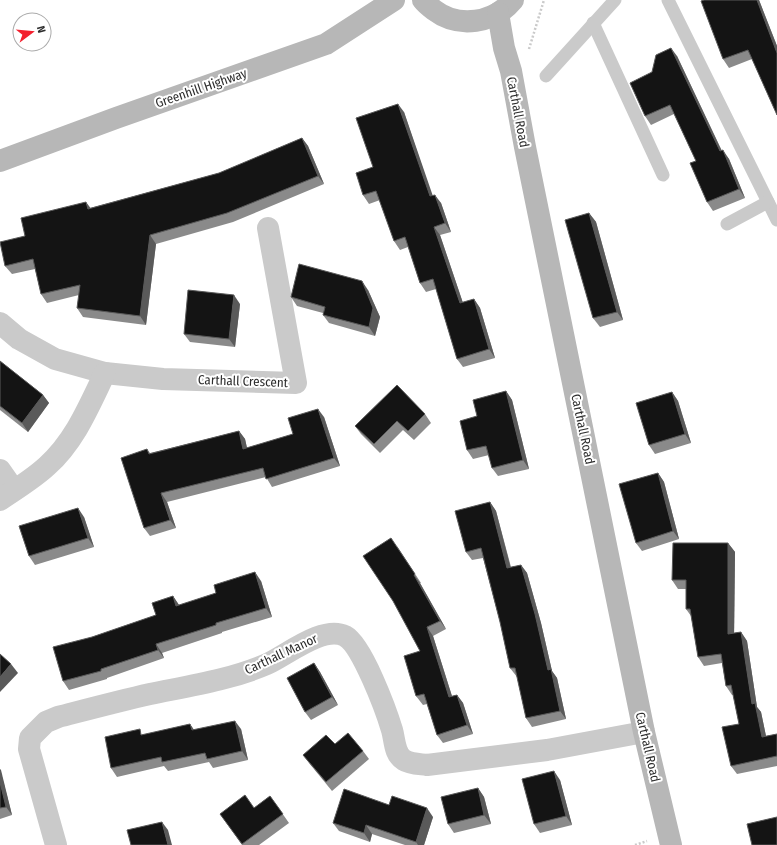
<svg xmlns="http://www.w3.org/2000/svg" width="777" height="845" viewBox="0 0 777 845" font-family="'Fira Sans Condensed',sans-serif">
  <rect width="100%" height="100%" fill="#fff"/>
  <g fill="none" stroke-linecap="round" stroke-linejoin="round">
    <g stroke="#cacaca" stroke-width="2.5" stroke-dasharray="2 2" stroke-linecap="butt">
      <path d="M 529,49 L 544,0"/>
      <path d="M 635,845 L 647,841"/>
    </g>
    <g stroke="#cacaca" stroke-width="13">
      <path d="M 668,0 L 777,220"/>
      <path d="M 593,23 L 663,175"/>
      <path d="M 546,76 L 615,0"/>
      <path d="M 727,224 L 768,202"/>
    </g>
    <g stroke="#cacaca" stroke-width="22">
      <path d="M 0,323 L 19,339 L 55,359 L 105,373 L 163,379 L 296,383 L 268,228"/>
      <path d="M 0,470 L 14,490"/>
      <path d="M 0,500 C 16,489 33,479 47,466 C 75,441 89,406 105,373"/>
      <path d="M 56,845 L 29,749 L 30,738 L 46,722 L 58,717 C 89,709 119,701 150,694 C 189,686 230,680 267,664 C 287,655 323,625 345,636 C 362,645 386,710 392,730 C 395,740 394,754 404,760 C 410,764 420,764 427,765 L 547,750 L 644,732"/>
    </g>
    <g stroke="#b7b7b7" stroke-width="22">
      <path d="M 423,0 C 426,4 430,7 434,10 C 459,29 494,23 513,0"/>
      <path d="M 498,13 L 504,48 L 511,71 L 525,147 L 644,732 L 671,845"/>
      <path d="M 0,161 L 116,118 L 326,44 L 394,0"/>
    </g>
  </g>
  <g fill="#8a8a8a">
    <path d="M 759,0 L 777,46 L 777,115 L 752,59 L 729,68 L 723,59 Z"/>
    <path d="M 677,56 L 722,151 L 729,159 L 745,198 L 713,211 L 707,202 L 696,161 L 674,114 L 651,125 L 645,116 L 652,72 Z"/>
    <path d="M 404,112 L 432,196 L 441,203 L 451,232 L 440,235 L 463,303 L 474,299 L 480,308 L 495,358 L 463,367 L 457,359 L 436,289 L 426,292 L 420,283 L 408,247 L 400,250 L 394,241 L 380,200 L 369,204 L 363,195 L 373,167 Z"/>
    <path d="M 302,138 L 308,146 L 324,184 L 233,222 L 156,244 L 146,325 L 83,317 L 77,308 L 79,295 L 47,303 L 41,294 L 35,269 L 12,274 L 5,266 L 25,236 L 90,208 L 219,173 Z"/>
    <path d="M 589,213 L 596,222 L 623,320 L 600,327 L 593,318 Z"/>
    <path d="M 368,290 L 380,317 L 375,336 L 329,323 L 323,315 L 323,313 L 297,306 L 291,297 Z"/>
    <path d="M 240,304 L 235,347 L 190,342 L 184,334 Z"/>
    <path d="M 0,361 L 43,395 L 49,403 L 28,432 L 0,410 Z"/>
    <path d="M 506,391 L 512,400 L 529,469 L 498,476 L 492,468 L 489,455 L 473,459 L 467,450 L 477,416 Z"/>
    <path d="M 672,392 L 678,401 L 691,443 L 655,454 L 649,445 Z"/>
    <path d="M 425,414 L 431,423 L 414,440 L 403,430 L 380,453 L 361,434 L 355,426 Z"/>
    <path d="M 324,417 L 340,466 L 272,487 L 266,477 L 167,502 L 176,528 L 150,536 L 144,528 L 147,449 L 150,453 L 239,431 L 245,439 L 247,448 L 293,434 Z"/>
    <path d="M 658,473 L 664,482 L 679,539 L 642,551 L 636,543 Z"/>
    <path d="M 490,502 L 496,511 L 511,567 L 521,565 L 527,573 L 541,623 L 552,671 L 557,678 L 566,719 L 532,727 L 526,718 L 517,677 L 510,668 L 500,622 L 483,558 L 472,560 L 466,552 Z"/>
    <path d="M 84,517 L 94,547 L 35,565 L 29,556 Z"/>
    <path d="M 728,543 L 735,552 L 734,633 L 741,632 L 747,641 L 757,707 L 761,712 L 766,736 L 777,734 L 777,766 L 737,774 L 731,766 L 739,724 L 733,695 L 732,695 L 726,686 L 722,663 L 704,666 L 698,657 L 691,616 L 686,609 L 686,589 L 678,589 L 672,580 Z"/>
    <path d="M 397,546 L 421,583 L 420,583 L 446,629 L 433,636 L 452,696 L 457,695 L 463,703 L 473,734 L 443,743 L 437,735 L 427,704 L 423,705 L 416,696 L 420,651 Z"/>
    <path d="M 261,581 L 272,617 L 222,632 L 222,633 L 162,653 L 164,658 L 107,678 L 107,679 L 69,690 L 63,681 L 92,637 L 156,615 L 173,596 L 179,605 Z"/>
    <path d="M 314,663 L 320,672 L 338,705 L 311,720 L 305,712 Z"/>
    <path d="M 190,724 L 194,730 L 241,729 L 248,760 L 213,768 L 209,762 L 168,771 L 164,766 L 117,777 L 111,768 L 143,735 Z"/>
    <path d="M 335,744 L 363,751 L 369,759 L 332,791 L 309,763 L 303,755 Z"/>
    <path d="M 0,769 L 12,815 L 0,819 Z"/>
    <path d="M 560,780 L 572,825 L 540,833 L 534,824 Z"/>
    <path d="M 478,788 L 484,797 L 491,824 L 454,833 L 448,824 Z"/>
    <path d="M 270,796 L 289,823 L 259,845 L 242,845 L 220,814 L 254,808 Z"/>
    <path d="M 389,805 L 433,817 L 424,845 L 405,845 L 372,834 L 370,842 L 339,831 L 333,823 Z"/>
  </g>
  <g fill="#5a5a5a">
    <path d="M 757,0 L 759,0 L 777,46 L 777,53 Z"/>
    <path d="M 671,48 L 677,56 L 726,160 L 720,151 Z"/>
    <path d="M 398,104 L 404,112 L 436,205 L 430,196 Z"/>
    <path d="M 302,138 L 308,146 L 324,184 L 318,176 Z"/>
    <path d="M 723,150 L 729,159 L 745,198 L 739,189 Z"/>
    <path d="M 435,195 L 441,203 L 451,232 L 445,223 Z"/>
    <path d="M 86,202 L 92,210 L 88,209 Z"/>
    <path d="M 589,213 L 596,222 L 623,320 L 617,312 Z"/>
    <path d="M 434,227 L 440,235 L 466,312 L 460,303 Z"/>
    <path d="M 150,235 L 156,244 L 146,325 L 140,316 Z"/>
    <path d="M 362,281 L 368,290 L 380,317 L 375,336 L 369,327 Z"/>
    <path d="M 234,295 L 240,304 L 235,347 L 229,339 Z"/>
    <path d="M 474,299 L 480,308 L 495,358 L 489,349 Z"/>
    <path d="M 506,391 L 512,400 L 529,469 L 523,460 Z"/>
    <path d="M 672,392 L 678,401 L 691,443 L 685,434 Z"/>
    <path d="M 43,395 L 49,403 L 28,432 L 22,423 Z"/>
    <path d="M 318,409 L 324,417 L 340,466 L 334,458 Z"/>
    <path d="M 239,431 L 245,439 L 249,457 L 243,449 Z"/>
    <path d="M 658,473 L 664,482 L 679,539 L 673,531 Z"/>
    <path d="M 161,493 L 167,502 L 176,528 L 170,520 Z"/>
    <path d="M 490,502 L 496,511 L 513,577 L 507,568 Z"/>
    <path d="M 78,508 L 84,517 L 94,547 L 88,538 Z"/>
    <path d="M 728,543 L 735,552 L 734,643 L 728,634 Z"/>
    <path d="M 521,565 L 527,573 L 541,623 L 552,671 L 557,678 L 566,719 L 560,711 L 548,670 Z"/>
    <path d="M 255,572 L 261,581 L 272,617 L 266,608 Z"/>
    <path d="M 414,575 L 420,583 L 446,629 L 440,621 Z"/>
    <path d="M 173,596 L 179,605 L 176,606 Z"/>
    <path d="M 427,627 L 433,636 L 455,706 L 449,697 Z"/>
    <path d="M 741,632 L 747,641 L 757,707 L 761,712 L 768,746 L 762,737 L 752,704 Z"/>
    <path d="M 156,644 L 162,653 L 164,658 L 158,650 Z"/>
    <path d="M 314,663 L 320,672 L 338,705 L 332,697 Z"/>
    <path d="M 11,664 L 18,673 L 0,692 L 0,677 Z"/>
    <path d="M 457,695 L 463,703 L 473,734 L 467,725 Z"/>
    <path d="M 235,721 L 241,729 L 248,760 L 242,751 Z"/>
    <path d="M 190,724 L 196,733 L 192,730 Z"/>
    <path d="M 0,769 L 1,770 L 12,815 L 6,807 L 0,782 Z"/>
    <path d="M 554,771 L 560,780 L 572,825 L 566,816 Z"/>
    <path d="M 478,788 L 484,797 L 491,824 L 484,815 Z"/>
    <path d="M 427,808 L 433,817 L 424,845 L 418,845 L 416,842 Z"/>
    <path d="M 162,822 L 168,830 L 172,845 L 168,845 Z"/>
    <path d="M 366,825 L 372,834 L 370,842 L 364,833 Z"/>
  </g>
  <g fill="#141414" stroke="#5a5a5a">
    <path d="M 704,0 L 757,0 L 777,53 L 777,115 L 748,50 L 723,59 L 701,1 Z"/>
    <path d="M 671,48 L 720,151 L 723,150 L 739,189 L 707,202 L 690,163 L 696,161 L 670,105 L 645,116 L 630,83 L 652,72 L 656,55 Z"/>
    <path d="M 398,104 L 430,196 L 435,195 L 445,223 L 434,227 L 460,303 L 474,299 L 489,349 L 457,359 L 433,279 L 420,283 L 405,237 L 394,241 L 376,191 L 363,195 L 356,173 L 373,167 L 356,118 Z"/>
    <path d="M 302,138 L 318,176 L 227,213 L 150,235 L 140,316 L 77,308 L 80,285 L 41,294 L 33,259 L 5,266 L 0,242 L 25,236 L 21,218 L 86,202 L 88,209 L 219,173 Z"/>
    <path d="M 589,213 L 617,312 L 593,318 L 565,220 Z"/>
    <path d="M 299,264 L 362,281 L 373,308 L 369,327 L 323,315 L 325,307 L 291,297 Z"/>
    <path d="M 188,290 L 234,295 L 229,339 L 184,334 Z"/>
    <path d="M 0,361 L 43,395 L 22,423 L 0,406 Z"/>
    <path d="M 397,385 L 425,414 L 408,431 L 397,421 L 374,444 L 355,426 Z"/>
    <path d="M 506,391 L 523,460 L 492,468 L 486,446 L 467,450 L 460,421 L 477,416 L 473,400 Z"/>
    <path d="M 672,392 L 685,434 L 649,445 L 636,403 Z"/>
    <path d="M 318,409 L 334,458 L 266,479 L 263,468 L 161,493 L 170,520 L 144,528 L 121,458 L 147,449 L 149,454 L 239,431 L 243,449 L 293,434 L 288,418 Z"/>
    <path d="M 658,473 L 673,531 L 636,543 L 619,484 Z"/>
    <path d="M 490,502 L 507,568 L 521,565 L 535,614 L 548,670 L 551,669 L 560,711 L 526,718 L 515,668 L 510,668 L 500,622 L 481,548 L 466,552 L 455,511 Z"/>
    <path d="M 78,508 L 88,538 L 29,556 L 19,526 Z"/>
    <path d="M 391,538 L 415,574 L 414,575 L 440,621 L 427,627 L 449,697 L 457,695 L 467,725 L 437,735 L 424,694 L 416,696 L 404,656 L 420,651 L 393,601 L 363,556 Z"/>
    <path d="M 673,543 L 728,543 L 728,634 L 741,632 L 752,704 L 755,703 L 762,737 L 777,734 L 777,756 L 731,766 L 722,727 L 739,724 L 731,685 L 726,686 L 721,654 L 698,657 L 690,609 L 686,609 L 686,580 L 672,580 Z"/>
    <path d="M 255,572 L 266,608 L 216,623 L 216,625 L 156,644 L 158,650 L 101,669 L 101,671 L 63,681 L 53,647 L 92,637 L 156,615 L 152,603 L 173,596 L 176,606 L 216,593 L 214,585 Z"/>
    <path d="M 0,654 L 11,664 L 0,677 Z"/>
    <path d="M 314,663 L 332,697 L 305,712 L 287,678 Z"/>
    <path d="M 235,721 L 242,751 L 207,759 L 205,753 L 162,762 L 161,757 L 111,768 L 105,737 L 140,729 L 141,735 L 190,724 L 192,730 Z"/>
    <path d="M 348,733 L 363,751 L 326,782 L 303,755 L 326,735 L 335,744 Z"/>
    <path d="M 554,771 L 566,816 L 534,824 L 522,779 Z"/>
    <path d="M 0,782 L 6,807 L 0,808 Z"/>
    <path d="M 478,788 L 484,815 L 448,824 L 441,797 Z"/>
    <path d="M 344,789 L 389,805 L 392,796 L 427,808 L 416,842 L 366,825 L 364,833 L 333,823 Z"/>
    <path d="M 245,795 L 254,808 L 270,796 L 283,814 L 242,844 L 220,814 Z"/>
    <path d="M 777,817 L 777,845 L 752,845 L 747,824 Z"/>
    <path d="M 162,822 L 168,845 L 131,845 L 127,830 Z"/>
  </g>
  <g text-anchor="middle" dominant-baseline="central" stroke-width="4" stroke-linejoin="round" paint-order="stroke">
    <g font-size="13" fill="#2d2d2d" stroke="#fff">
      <text transform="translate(201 88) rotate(-19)">Greenhill Highway</text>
      <text transform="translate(518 112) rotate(79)">Carthall Road</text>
      <text transform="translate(243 381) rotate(2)">Carthall Crescent</text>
      <text transform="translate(583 429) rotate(78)">Carthall Road</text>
      <text transform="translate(281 654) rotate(-25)">Carthall Manor</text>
      <text transform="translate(648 747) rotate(77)">Carthall Road</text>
    </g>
  </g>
  <g transform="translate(32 32) rotate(74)"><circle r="19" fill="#ffffff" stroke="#ababab"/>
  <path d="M0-3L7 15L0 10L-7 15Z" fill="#f3202e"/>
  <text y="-6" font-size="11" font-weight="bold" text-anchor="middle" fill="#2d2d2d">N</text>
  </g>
</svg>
